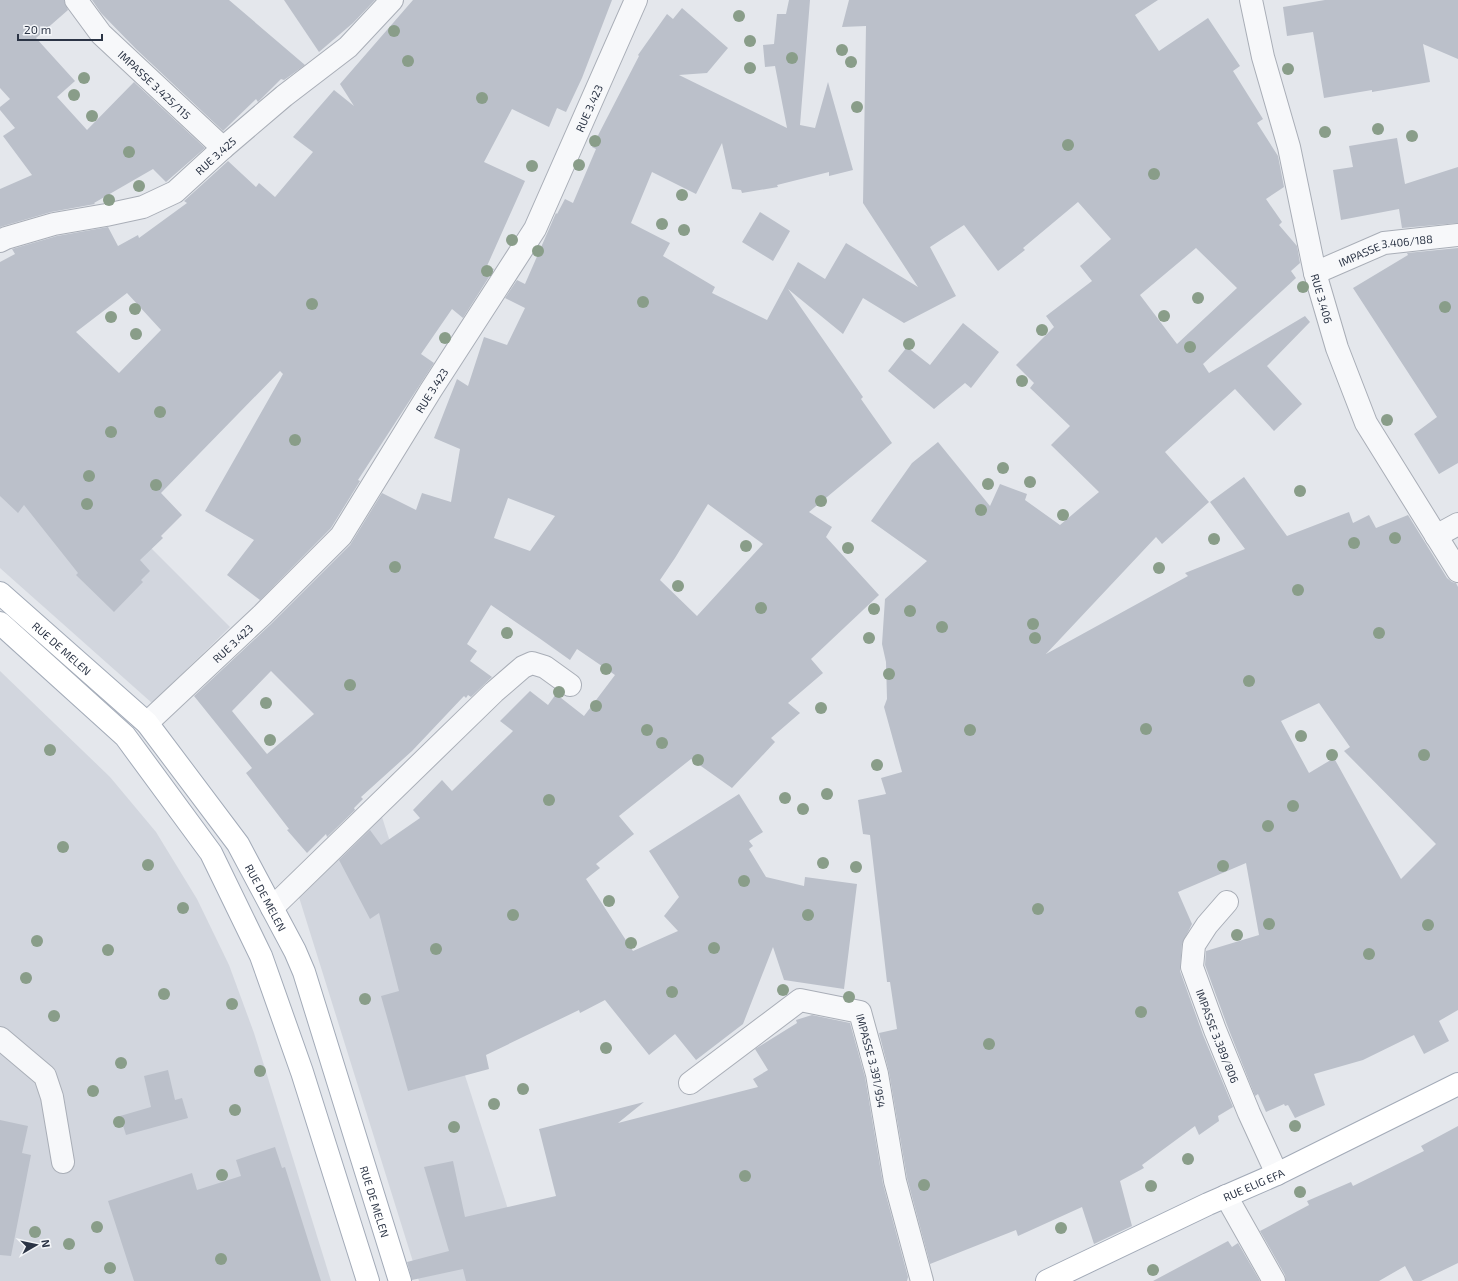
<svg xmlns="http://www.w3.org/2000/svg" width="1458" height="1281" viewBox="0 0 1458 1281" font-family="'Exo 2',sans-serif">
  <rect width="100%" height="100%" fill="#e4e7ec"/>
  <g fill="#d2d6de">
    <path d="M 0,397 L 230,627 L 152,703 L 0,568 Z"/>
    <path d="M 0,671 L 110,777 L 156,832 L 197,899 L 229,965 L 254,1033 L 331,1281 L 0,1281 Z"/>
    <path d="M 382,817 L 531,1281 L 419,1281 L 298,894 Z"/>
  </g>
  <g fill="#bbc0ca" fill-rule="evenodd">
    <path d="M 0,0 L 64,0 L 68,10 L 36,38 L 75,81 L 57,97 L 87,130 L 134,82 L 205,148 L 166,182 L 153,169 L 94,203 L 95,204 L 51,212 L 0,227 L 0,189 L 32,175 L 3,136 L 15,128 L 0,110 L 0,107 L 10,99 L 0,88 Z"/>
    <path d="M 92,0 L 229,0 L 305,65 L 284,80 L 281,79 L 258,102 L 256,99 L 223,131 L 136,49 L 101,13 Z"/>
    <path d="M 284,0 L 375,0 L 353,23 L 319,52 Z"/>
    <path d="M 413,0 L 612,0 L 582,78 L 566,112 L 557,108 L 549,127 L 512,109 L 484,162 L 525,181 L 487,266 L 494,269 L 463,318 L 452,309 L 421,354 L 434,363 L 358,480 L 360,481 L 331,528 L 260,600 L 227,575 L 254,540 L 205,511 L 283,374 L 280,371 L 161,493 L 182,515 L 161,536 L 163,538 L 140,560 L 150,571 L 141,580 L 143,582 L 114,612 L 76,575 L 78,573 L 24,505 L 18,513 L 0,496 L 0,262 L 15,254 L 12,249 L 57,236 L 108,227 L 118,246 L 138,235 L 139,238 L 187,203 L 184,201 L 228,161 L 256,187 L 259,183 L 275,197 L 313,152 L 293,137 L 334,90 L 354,106 L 340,84 ZM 127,293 L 161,330 L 119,373 L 76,332 Z"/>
    <path d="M 789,0 L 810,0 L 800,125 L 815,128 L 828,82 L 853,170 L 829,176 L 829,172 L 777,185 L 778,187 L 742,193 L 741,190 L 732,189 L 722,143 L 696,194 L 652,172 L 631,223 L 670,243 L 663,256 L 715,287 L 712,293 L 767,320 L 798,262 L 825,279 L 846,243 L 918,287 L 863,203 L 866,26 L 842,27 L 849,0 L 1158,0 L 1135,15 L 1159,51 L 1208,18 L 1240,66 L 1233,71 L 1263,119 L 1257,123 L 1278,156 L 1284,187 L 1266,199 L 1282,222 L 1279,225 L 1297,246 L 1300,263 L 1291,271 L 1296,278 L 1203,364 L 1209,373 L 1305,316 L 1310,322 L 1267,366 L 1302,404 L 1274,431 L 1235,389 L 1165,452 L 1209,502 L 1162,544 L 1156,537 L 1046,654 L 1188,576 L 1185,573 L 1245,549 L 1210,502 L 1244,477 L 1287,536 L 1349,512 L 1353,523 L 1369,515 L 1376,528 L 1408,515 L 1447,578 L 1452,582 L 1456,583 L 1458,587 L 1458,1010 L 1439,1021 L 1449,1041 L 1424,1054 L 1414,1035 L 1363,1060 L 1314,1074 L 1325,1105 L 1295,1118 L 1288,1105 L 1285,1106 L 1284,1104 L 1266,1112 L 1258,1094 L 1255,1096 L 1227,1025 L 1205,965 L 1206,951 L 1259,935 L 1246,863 L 1178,892 L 1192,924 L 1182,944 L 1180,971 L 1203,1035 L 1233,1107 L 1218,1116 L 1219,1121 L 1199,1135 L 1195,1126 L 1142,1165 L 1144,1168 L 1120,1181 L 1132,1226 L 1094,1244 L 1082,1207 L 1018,1236 L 1016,1230 L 930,1264 L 907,1178 L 889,1072 L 879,1033 L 897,1029 L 890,982 L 887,982 L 870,835 L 863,834 L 858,800 L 886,794 L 881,778 L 902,772 L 884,707 L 887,699 L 886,662 L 882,644 L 885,599 L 927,561 L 871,521 L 912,463 L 938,442 L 990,506 L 1000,484 L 1027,494 L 1025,500 L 1060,525 L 1099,492 L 1051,445 L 1070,426 L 1030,388 L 1034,383 L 1016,365 L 1054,327 L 1046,316 L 1092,281 L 1080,266 L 1111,239 L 1078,202 L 1023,248 L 1025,250 L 998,271 L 964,225 L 930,247 L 956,296 L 904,323 L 863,298 L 843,334 L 788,289 L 863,397 L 861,399 L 892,443 L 809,512 L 832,527 L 826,537 L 879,595 L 811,659 L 823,673 L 788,703 L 800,713 L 771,738 L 775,742 L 732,788 L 691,759 L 619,816 L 634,834 L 596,864 L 600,868 L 586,879 L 633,951 L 678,931 L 664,916 L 679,897 L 649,851 L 739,794 L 763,832 L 749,841 L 753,846 L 749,849 L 766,877 L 804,886 L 805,877 L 857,884 L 844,989 L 784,980 L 773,947 L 743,1024 L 696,1060 L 675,1034 L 649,1055 L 605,1000 L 580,1013 L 579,1010 L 486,1055 L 489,1069 L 408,1091 L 381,996 L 399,991 L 379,913 L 370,919 L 339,860 L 370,830 L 381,845 L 420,818 L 413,810 L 442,780 L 452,791 L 513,731 L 500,721 L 530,691 L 548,705 L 556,694 L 584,716 L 615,675 L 577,649 L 570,660 L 539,638 L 491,605 L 467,644 L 477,651 L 470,661 L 492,677 L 471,697 L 468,695 L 466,698 L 464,696 L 412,751 L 361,797 L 363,799 L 354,808 L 355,810 L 327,837 L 326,834 L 307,853 L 287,830 L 289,829 L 246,773 L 252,768 L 194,696 L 271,624 L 350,545 L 382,493 L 416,510 L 422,493 L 451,502 L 460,449 L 434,438 L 457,379 L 468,386 L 484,337 L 507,345 L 525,308 L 505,298 L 517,280 L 525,284 L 556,213 L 557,214 L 565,199 L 573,203 L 596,149 L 592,147 L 639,56 L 638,55 L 667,14 L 673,19 L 682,8 L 728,48 L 707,73 L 679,75 L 787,128 L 775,66 L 765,67 L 763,45 L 774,44 L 777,14 L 786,14 ZM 1196,248 L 1237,288 L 1177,344 L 1140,295 ZM 508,498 L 555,516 L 530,551 L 494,538 ZM 708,504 L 763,544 L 697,616 L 660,580 L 675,558 ZM 271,671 L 314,714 L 267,754 L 232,711 ZM 1319,703 L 1350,747 L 1344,751 L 1436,844 L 1401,879 L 1334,758 L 1309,773 L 1281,721 Z"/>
    <path d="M 1325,0 L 1458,0 L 1458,59 L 1423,44 L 1430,82 L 1372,92 L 1372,90 L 1324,98 L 1313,32 L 1287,36 L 1283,7 Z"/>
    <path d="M 1397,138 L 1405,184 L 1458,167 L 1458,223 L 1402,228 L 1399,209 L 1341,220 L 1333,170 L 1353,167 L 1349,146 Z"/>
    <path d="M 760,212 L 790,231 L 773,261 L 742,242 Z"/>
    <path d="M 1458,248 L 1458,463 L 1439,474 L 1414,434 L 1437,417 L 1353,288 L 1408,255 L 1407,253 Z"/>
    <path d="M 963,323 L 999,352 L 971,388 L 965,383 L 934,409 L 888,371 L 907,347 L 930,365 Z"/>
    <path d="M 812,1015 L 850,1023 L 865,1077 L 883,1184 L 908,1277 L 907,1281 L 466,1281 L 463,1269 L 412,1280 L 407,1262 L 449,1251 L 424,1167 L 453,1161 L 465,1217 L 556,1196 L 539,1129 L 644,1102 L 618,1123 L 758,1087 L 753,1079 L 768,1070 L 755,1049 L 797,1023 L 796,1020 Z"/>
    <path d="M 168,1070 L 175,1100 L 182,1098 L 188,1118 L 126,1135 L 120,1116 L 151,1107 L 144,1076 Z"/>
    <path d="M 0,1120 L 28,1126 L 22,1153 L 31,1155 L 11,1256 L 0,1255 Z"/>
    <path d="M 1458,1126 L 1458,1263 L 1421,1281 L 1413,1281 L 1405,1266 L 1379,1281 L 1286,1281 L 1285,1275 L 1260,1231 L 1309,1205 L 1307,1201 L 1351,1182 L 1353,1186 L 1424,1151 L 1421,1146 Z"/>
    <path d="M 275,1147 L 282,1168 L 285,1167 L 321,1281 L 134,1281 L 108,1201 L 192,1173 L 197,1190 L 241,1176 L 236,1160 Z"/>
    <path d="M 1228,1241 L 1232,1247 L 1238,1243 L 1260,1281 L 1153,1281 Z"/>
  </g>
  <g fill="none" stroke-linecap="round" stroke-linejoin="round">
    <defs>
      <g id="minor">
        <path id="s1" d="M 76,0 L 101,34 L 223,148"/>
        <path id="s2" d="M 1251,0 L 1263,57 L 1289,147 L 1315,273 L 1337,348 L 1366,423 L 1458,571"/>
        <path id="s3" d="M 0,241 L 6,238 L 54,224 L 106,215 L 143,207 L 175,192 L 223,148 L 284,96 L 348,47 L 392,0"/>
        <path id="s4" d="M 1315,273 L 1384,243 L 1458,235"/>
        <path d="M 1436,536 L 1458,524"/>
        <path id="s5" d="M 147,723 L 262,615 L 341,536 L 431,390 L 535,229 L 636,0"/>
        <path id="s6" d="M 1227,902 L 1207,925 L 1194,945 L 1192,967 L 1215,1030 L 1249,1113 L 1277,1174"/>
        <path d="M 272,908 L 494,692 L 523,667 L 532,663 L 545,667 L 570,685"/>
        <path d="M 0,1038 L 45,1076 L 52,1097 L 63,1162"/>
        <path id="s7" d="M 690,1083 L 800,1000 L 860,1012 L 877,1074 L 895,1181 L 922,1281"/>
        <path d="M 1226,1196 L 1274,1281"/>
      </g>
      <g id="major">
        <path id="s8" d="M 0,593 L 147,723 L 238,844 L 295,951 L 304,972 L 400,1281"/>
        <path d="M 0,623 L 125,736 L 211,853 L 261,956 L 302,1072 L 368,1281"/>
        <path id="s9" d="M 1047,1281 L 1208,1204 L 1277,1174 L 1458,1084"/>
      </g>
    </defs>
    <use href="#minor" stroke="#a9aeb7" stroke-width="24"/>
    <use href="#major" stroke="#a3abb8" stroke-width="24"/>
    <use href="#minor" stroke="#f7f8fa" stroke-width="22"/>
    <use href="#major" stroke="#fff" stroke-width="22"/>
  </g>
  <g fill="#899d89">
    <circle cx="739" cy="16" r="6"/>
    <circle cx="394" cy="31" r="6"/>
    <circle cx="750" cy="41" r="6"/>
    <circle cx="842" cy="50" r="6"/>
    <circle cx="792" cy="58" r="6"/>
    <circle cx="408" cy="61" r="6"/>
    <circle cx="851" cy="62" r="6"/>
    <circle cx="750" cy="68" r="6"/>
    <circle cx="1288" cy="69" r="6"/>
    <circle cx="84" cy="78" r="6"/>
    <circle cx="74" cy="95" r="6"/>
    <circle cx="482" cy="98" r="6"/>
    <circle cx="857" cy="107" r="6"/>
    <circle cx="92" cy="116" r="6"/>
    <circle cx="1378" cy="129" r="6"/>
    <circle cx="1325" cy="132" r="6"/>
    <circle cx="1412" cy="136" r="6"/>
    <circle cx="595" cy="141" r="6"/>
    <circle cx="1068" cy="145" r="6"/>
    <circle cx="129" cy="152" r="6"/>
    <circle cx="579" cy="165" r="6"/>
    <circle cx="532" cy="166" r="6"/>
    <circle cx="1154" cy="174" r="6"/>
    <circle cx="139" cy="186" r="6"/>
    <circle cx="682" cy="195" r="6"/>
    <circle cx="109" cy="200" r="6"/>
    <circle cx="662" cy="224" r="6"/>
    <circle cx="684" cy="230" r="6"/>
    <circle cx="512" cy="240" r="6"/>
    <circle cx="538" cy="251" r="6"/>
    <circle cx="487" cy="271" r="6"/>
    <circle cx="1303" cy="287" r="6"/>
    <circle cx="1198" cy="298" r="6"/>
    <circle cx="643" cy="302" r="6"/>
    <circle cx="312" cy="304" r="6"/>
    <circle cx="1445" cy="307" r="6"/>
    <circle cx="135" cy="309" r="6"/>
    <circle cx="1164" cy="316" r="6"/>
    <circle cx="111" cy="317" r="6"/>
    <circle cx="1042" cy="330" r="6"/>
    <circle cx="136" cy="334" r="6"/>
    <circle cx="445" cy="338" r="6"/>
    <circle cx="909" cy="344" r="6"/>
    <circle cx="1190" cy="347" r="6"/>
    <circle cx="1022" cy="381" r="6"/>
    <circle cx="160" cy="412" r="6"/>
    <circle cx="1387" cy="420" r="6"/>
    <circle cx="111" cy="432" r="6"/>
    <circle cx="295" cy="440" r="6"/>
    <circle cx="1003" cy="468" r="6"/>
    <circle cx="89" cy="476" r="6"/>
    <circle cx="1030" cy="482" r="6"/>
    <circle cx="988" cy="484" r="6"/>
    <circle cx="156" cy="485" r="6"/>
    <circle cx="1300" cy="491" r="6"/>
    <circle cx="821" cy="501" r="6"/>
    <circle cx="87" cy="504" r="6"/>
    <circle cx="981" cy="510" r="6"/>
    <circle cx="1063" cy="515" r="6"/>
    <circle cx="1395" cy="538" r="6"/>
    <circle cx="1214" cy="539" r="6"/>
    <circle cx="1354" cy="543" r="6"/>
    <circle cx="746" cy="546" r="6"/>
    <circle cx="848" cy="548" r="6"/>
    <circle cx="395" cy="567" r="6"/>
    <circle cx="1159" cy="568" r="6"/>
    <circle cx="678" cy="586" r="6"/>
    <circle cx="1298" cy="590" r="6"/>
    <circle cx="761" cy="608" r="6"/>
    <circle cx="874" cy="609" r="6"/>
    <circle cx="910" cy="611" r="6"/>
    <circle cx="1033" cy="624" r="6"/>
    <circle cx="942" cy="627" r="6"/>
    <circle cx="507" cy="633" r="6"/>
    <circle cx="1379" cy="633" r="6"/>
    <circle cx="869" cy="638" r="6"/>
    <circle cx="1035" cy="638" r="6"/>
    <circle cx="606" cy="669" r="6"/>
    <circle cx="889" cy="674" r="6"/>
    <circle cx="1249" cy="681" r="6"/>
    <circle cx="350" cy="685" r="6"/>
    <circle cx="559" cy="692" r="6"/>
    <circle cx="266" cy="703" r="6"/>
    <circle cx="596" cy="706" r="6"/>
    <circle cx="821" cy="708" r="6"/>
    <circle cx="1146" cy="729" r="6"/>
    <circle cx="647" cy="730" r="6"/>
    <circle cx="970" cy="730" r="6"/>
    <circle cx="1301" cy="736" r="6"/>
    <circle cx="270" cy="740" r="6"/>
    <circle cx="662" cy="743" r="6"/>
    <circle cx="50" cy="750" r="6"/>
    <circle cx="1332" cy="755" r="6"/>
    <circle cx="1424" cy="755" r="6"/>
    <circle cx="698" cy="760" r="6"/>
    <circle cx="877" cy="765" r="6"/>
    <circle cx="827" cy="794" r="6"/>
    <circle cx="785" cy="798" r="6"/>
    <circle cx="549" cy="800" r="6"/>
    <circle cx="1293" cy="806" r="6"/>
    <circle cx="803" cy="809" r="6"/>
    <circle cx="1268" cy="826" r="6"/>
    <circle cx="63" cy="847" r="6"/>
    <circle cx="823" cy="863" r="6"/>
    <circle cx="148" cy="865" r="6"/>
    <circle cx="1223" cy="866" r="6"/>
    <circle cx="856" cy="867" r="6"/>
    <circle cx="744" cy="881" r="6"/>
    <circle cx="609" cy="901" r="6"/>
    <circle cx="183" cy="908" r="6"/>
    <circle cx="1038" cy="909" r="6"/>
    <circle cx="513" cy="915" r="6"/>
    <circle cx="808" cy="915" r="6"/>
    <circle cx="1269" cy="924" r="6"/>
    <circle cx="1428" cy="925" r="6"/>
    <circle cx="1237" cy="935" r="6"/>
    <circle cx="37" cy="941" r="6"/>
    <circle cx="631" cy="943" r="6"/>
    <circle cx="714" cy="948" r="6"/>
    <circle cx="436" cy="949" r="6"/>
    <circle cx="108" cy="950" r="6"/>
    <circle cx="1369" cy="954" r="6"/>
    <circle cx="26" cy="978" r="6"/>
    <circle cx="783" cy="990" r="6"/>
    <circle cx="672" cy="992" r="6"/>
    <circle cx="164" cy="994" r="6"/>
    <circle cx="849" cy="997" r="6"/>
    <circle cx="365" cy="999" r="6"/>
    <circle cx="232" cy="1004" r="6"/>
    <circle cx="1141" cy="1012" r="6"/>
    <circle cx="54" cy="1016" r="6"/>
    <circle cx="989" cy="1044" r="6"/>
    <circle cx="606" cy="1048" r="6"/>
    <circle cx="121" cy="1063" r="6"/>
    <circle cx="260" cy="1071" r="6"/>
    <circle cx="523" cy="1089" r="6"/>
    <circle cx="93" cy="1091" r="6"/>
    <circle cx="494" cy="1104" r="6"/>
    <circle cx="235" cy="1110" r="6"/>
    <circle cx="119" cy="1122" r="6"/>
    <circle cx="1295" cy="1126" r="6"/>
    <circle cx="454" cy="1127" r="6"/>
    <circle cx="1188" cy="1159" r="6"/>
    <circle cx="222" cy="1175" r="6"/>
    <circle cx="745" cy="1176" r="6"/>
    <circle cx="924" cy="1185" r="6"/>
    <circle cx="1151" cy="1186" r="6"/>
    <circle cx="1300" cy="1192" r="6"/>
    <circle cx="97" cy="1227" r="6"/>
    <circle cx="1061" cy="1228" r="6"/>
    <circle cx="35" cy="1232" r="6"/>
    <circle cx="69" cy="1244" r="6"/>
    <circle cx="221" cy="1259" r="6"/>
    <circle cx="110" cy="1268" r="6"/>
    <circle cx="1153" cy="1270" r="6"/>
  </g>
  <g text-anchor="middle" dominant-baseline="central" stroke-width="4" stroke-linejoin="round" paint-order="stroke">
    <g font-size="11" fill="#2b3445" stroke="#f4f6f9">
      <text stroke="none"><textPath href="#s1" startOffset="116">IMPASSE 3.425/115</textPath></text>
      <text stroke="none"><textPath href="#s5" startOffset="765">RUE 3.423</textPath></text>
      <text stroke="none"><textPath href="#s3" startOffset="237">RUE 3.425</textPath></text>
      <text stroke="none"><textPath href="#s4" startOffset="75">IMPASSE 3.406/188</textPath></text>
      <text stroke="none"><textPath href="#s2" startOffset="307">RUE 3.406</textPath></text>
      <text stroke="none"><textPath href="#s5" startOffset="441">RUE 3.423</textPath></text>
      <text stroke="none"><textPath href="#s5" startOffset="117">RUE 3.423</textPath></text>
      <text stroke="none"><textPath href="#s8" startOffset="83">RUE DE MELEN</textPath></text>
      <text stroke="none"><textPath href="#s8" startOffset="408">RUE DE MELEN</textPath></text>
      <text stroke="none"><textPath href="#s6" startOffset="150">IMPASSE 3.389/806</textPath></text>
      <text stroke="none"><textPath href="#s7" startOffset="249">IMPASSE 3.391/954</textPath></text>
      <text stroke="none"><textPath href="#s9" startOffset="228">RUE ELIG EFA</textPath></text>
      <text stroke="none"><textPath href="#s8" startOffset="732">RUE DE MELEN</textPath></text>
    </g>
  </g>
  <g transform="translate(36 1245) rotate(81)" stroke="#f4f6f9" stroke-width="3" paint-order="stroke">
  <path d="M0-3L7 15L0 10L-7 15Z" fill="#2b3445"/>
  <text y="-6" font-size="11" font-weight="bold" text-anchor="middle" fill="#2b3445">N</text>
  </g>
  <path d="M18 34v6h84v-6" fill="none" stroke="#2b3445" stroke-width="2"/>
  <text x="24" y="34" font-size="12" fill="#2b3445" stroke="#f4f6f9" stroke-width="3" paint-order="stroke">20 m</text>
</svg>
